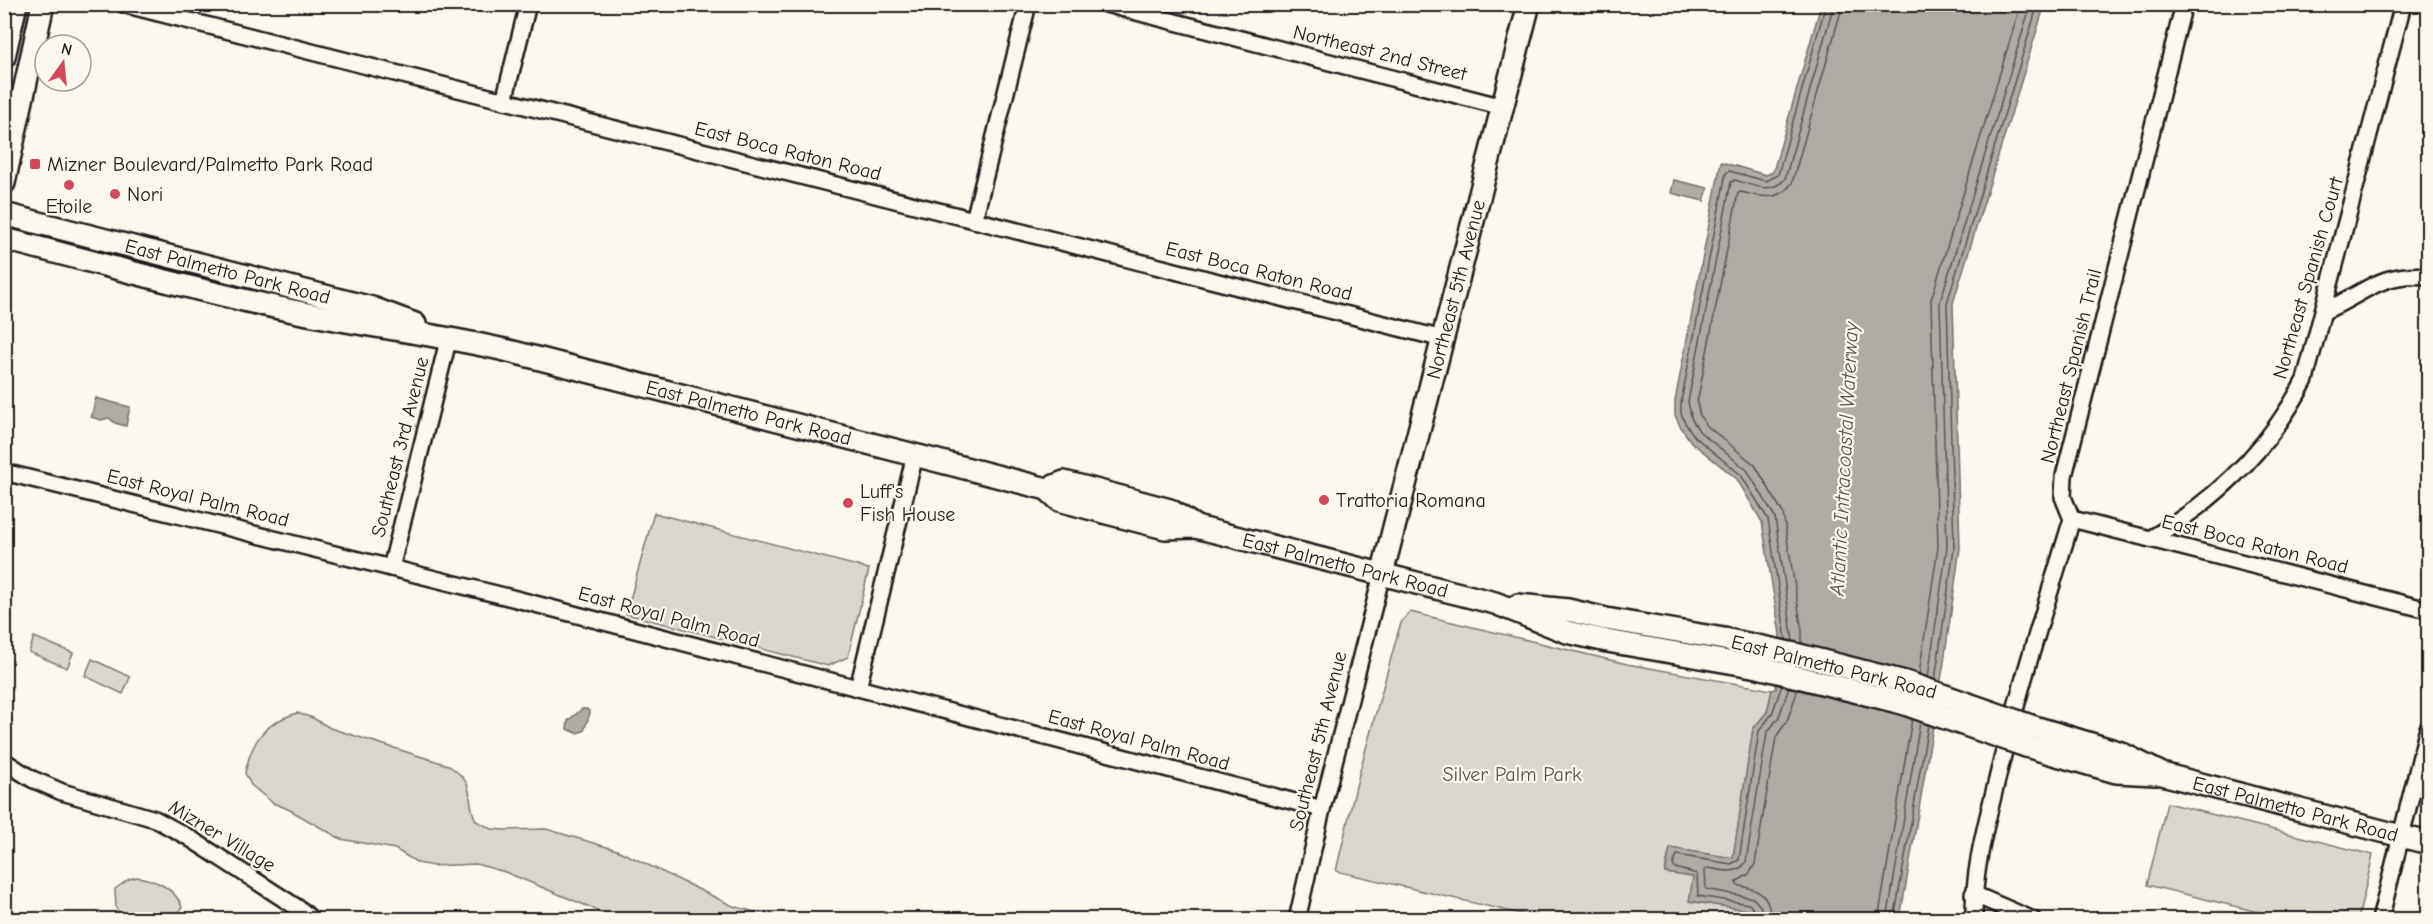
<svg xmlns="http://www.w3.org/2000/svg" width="2433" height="924" viewBox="0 0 2433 924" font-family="'Comic Neue',sans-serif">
  <rect width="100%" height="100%" fill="#fbf7ec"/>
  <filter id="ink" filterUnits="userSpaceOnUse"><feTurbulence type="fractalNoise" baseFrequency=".0167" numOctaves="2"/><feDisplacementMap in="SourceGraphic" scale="12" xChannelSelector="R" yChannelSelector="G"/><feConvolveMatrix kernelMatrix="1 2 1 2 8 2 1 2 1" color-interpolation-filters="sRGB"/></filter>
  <g filter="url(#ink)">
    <g fill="#dad7ce" stroke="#7b7a75" stroke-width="1.5">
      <path d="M 654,513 L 869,569 L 848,657 L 828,666 L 626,614 Z"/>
      <path d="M 1410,612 L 1627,664 L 1772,690 L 1767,712 L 1753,729 L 1733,858 L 1670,848 L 1665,872 L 1693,877 L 1690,901 L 1748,910 L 1746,919 L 1543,919 L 1336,871 L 1359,774 L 1399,629 L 1402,621 Z"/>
      <path d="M 34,637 L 73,653 L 67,668 L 29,652 Z"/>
      <path d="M 92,659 L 130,677 L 123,694 L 85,676 Z"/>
      <path d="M 297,713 L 313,718 L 330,728 L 448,765 C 479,786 464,795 476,821 L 492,829 L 504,830 L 546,829 L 617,850 L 733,906 L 781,919 L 612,919 L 592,908 L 505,872 L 476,864 L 433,866 L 418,863 L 395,849 L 341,839 L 288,809 L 273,803 L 251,785 L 245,773 C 252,740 264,723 297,713 Z"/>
      <path d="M 2167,803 L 2373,855 L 2358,919 L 2287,919 L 2147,885 Z"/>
      <path d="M 137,877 C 154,879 176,889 182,907 L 175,919 L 139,919 L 121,916 L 116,908 L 115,889 L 129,879 Z"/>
    </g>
    <g fill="#afaca5" stroke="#74726e" stroke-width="1.5">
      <path d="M 1821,5 L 2043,5 L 2044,7 L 1953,303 L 1960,548 L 1944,662 L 1900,919 L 1746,919 L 1748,910 L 1689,901 L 1693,877 L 1665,873 L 1670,848 L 1733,858 L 1753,729 L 1767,712 L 1772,690 L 1776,689 L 1780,635 L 1762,522 L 1737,479 L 1691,442 L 1680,426 L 1675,415 L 1675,401 L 1721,162 L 1766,175 L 1773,172 Z"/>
      <path d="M 1674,180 L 1708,188 L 1704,201 L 1671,193 Z"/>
      <path d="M 96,398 L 130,407 L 126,426 L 115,423 L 109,418 L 101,420 L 91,417 Z"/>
      <path d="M 582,709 L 587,709 L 590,713 L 584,731 L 577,733 L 567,729 L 568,721 Z"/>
    </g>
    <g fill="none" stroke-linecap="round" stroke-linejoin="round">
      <g stroke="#575653" stroke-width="1.5">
        <path d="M 1786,640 L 1768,519 L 1741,475 L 1695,437 L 1685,423 L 1681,413 L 1681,402 L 1726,173 L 1729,171 L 1766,181 L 1778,175 L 1826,4"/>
        <path d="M 1793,641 L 1775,517 L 1747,470 L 1700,432 L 1692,420 L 1688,402 L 1731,182 L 1735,180 C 1751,185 1771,195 1785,179 L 1834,4"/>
        <path d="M 1802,643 L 1802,631 L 1783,513 L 1755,465 L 1707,426 L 1700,416 L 1697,403 L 1738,193 L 1741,192 C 1760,197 1779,202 1792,183 L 1843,4"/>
        <path d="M 1919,674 L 1938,547 L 1931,300 L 2021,4"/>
        <path d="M 1928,677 L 1947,547 L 1940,302 L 2031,4"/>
        <path d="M 1935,680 L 1954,548 L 1947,303 L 2038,4"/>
        <path d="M 1752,920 L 1754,910 L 1749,904 L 1698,896 L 1697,874 L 1675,868 L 1673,865 L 1677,855 L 1731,864 L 1739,860 L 1759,731 L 1772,714 L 1782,685"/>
        <path d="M 1760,920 L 1761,907 L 1753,898 L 1706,889 L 1705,870 L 1708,868 C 1722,870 1737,876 1746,862 L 1767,733 L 1779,717 L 1789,687"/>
        <path d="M 1769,920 C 1773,896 1758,889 1737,885 L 1736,882 L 1749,874 L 1755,864 L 1776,737 L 1787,721 L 1798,689"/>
        <path d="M 1878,920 L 1912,719"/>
        <path d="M 1887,920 L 1920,722"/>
        <path d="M 1894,920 L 1928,725"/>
      </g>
      <defs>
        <g id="street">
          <path d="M 123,4 L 1443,339"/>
          <path d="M 1106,4 L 1503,107"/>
          <path d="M 504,101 L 528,4"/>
          <path d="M 974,220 L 1028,4"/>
          <path d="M 2324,311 C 2365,294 2378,272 2428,276"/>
          <path d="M 4,472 L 516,599 L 1322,809"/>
          <path d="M 2072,519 L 2428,610"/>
          <path d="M 2150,539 C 2217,500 2269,449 2305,380 L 2403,4"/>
          <path d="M 391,568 L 449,337"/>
          <path d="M 858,688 L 915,455"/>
          <path d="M 4,761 L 32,779 L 62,792 L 155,819 L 188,837 L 301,910 L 312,920"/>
          <path d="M 1973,894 L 2033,920"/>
          <path d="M 1297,920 L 1322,809 L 1382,574"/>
          <path d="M 1974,920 C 1973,874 1984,832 1995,788 C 2016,698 2045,608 2072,519 L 2063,497 L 2064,476 L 2184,4"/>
          <path d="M 2380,920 L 2428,728"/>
        </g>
        <g id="secondary">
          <path d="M 4,57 L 16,4"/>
          <path d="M 4,183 L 43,4"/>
          <path id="s1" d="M 4,214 L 372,308 L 415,324"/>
          <path id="s2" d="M 4,239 C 100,263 196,291 293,311 C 365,326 437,334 509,351 L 1047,489 L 1059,500 L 1107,513 L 1165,528 L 1196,527 L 1495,603 L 1567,632 L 1607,641 L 1758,667 L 1902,703"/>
          <path d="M 1047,489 L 1064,482 L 1091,489 L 1170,510 L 1196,527"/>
          <path id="s3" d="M 1382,574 L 1529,4"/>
          <path d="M 1518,605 L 1568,610 L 1606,619 L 1724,639 L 1795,654 L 1905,682"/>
          <path id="s4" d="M 2031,726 L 2118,752 L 2162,774 L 2428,843"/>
          <path d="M 2026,746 L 2116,772 L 2155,774"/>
        </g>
      </defs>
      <use href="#street" stroke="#1c1c1c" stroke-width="20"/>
      <use href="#secondary" stroke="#1c1c1c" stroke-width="26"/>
      <use href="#street" stroke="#fbf7ec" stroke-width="15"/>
      <use href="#secondary" stroke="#fbf7ec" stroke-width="21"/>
      <defs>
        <g id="secondary-bridge">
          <path d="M 1905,682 L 2031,726"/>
          <path d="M 1902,703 L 2026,746"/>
        </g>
      </defs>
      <use href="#secondary-bridge" stroke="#1c1c1c" stroke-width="26" stroke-linecap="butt"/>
      <use href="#secondary-bridge" stroke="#fbf7ec" stroke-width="21"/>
    </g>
  </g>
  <g fill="#d1495b" stroke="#fbf7ec" stroke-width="2">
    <rect x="29" y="158" width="12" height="12" rx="3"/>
    <circle cx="69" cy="185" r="6"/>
    <circle cx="115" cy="194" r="6"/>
    <circle cx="1324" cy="500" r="6"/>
    <circle cx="848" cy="503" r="6"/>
  </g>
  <g text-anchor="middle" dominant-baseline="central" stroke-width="4.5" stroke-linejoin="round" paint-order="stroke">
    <g font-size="20" fill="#1c1c1c" stroke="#fbf7ec">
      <text transform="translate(1380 53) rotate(14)">Northeast 2nd Street</text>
      <text transform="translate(788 151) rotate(14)">East Boca Raton Road</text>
      <text stroke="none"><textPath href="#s1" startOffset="231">East Palmetto Park Road</textPath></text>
      <text transform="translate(1259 271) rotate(14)">East Boca Raton Road</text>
      <text transform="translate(2308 278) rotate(-74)">Northeast Spanish Court</text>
      <text stroke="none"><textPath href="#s3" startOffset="294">Northeast 5th Avenue</textPath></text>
      <text transform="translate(2071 366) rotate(-76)">Northeast Spanish Trail</text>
      <text stroke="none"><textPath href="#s2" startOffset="765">East Palmetto Park Road</textPath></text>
      <text transform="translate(400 447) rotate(-76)">Southeast 3rd Avenue</text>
      <text transform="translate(198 498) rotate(14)">East Royal Palm Road</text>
      <text transform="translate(2255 544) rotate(14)">East Boca Raton Road</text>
      <text stroke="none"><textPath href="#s2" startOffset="1384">East Palmetto Park Road</textPath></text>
      <text transform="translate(669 617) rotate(15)">East Royal Palm Road</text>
      <text transform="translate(1834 667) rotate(14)">East Palmetto Park Road</text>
      <text transform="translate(1139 740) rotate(15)">East Royal Palm Road</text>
      <text transform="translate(1318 741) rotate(-76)">Southeast 5th Avenue</text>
      <text stroke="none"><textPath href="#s4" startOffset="278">East Palmetto Park Road</textPath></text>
      <text transform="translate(222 836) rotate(31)">Mizner Village</text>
    </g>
    <g font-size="20" fill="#1c1c1c" stroke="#fbf7ec" text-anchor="start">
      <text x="47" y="164">Mizner Boulevard/Palmetto Park Road</text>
      <text x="127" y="194">Nori</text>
      <text x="69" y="206" text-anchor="middle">Etoile</text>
      <text x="860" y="491">Luff's<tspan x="860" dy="23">Fish House</tspan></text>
      <text x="1336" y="500">Trattoria Romana</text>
    </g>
    <g font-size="20" fill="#555451" stroke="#fbf7ec">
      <text x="1512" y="774">Silver Palm Park</text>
    </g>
    <g font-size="21" font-style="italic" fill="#575653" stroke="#fbf7ec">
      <text transform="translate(1844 459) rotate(-87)">Atlantic Intracoastal Waterway</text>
    </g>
  </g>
  <rect width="2433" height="924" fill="none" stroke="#fbf7ec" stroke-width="24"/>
  <rect x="12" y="12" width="2409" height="900" fill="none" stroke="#1c1c1c" stroke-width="2" filter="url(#ink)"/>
  <g transform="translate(63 63) rotate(15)"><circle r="28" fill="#fbf7ec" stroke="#a29f99" stroke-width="1.5"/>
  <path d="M0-4.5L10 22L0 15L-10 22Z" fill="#d1495b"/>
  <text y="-9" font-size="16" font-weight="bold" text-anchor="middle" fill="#1c1c1c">N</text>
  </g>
</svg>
